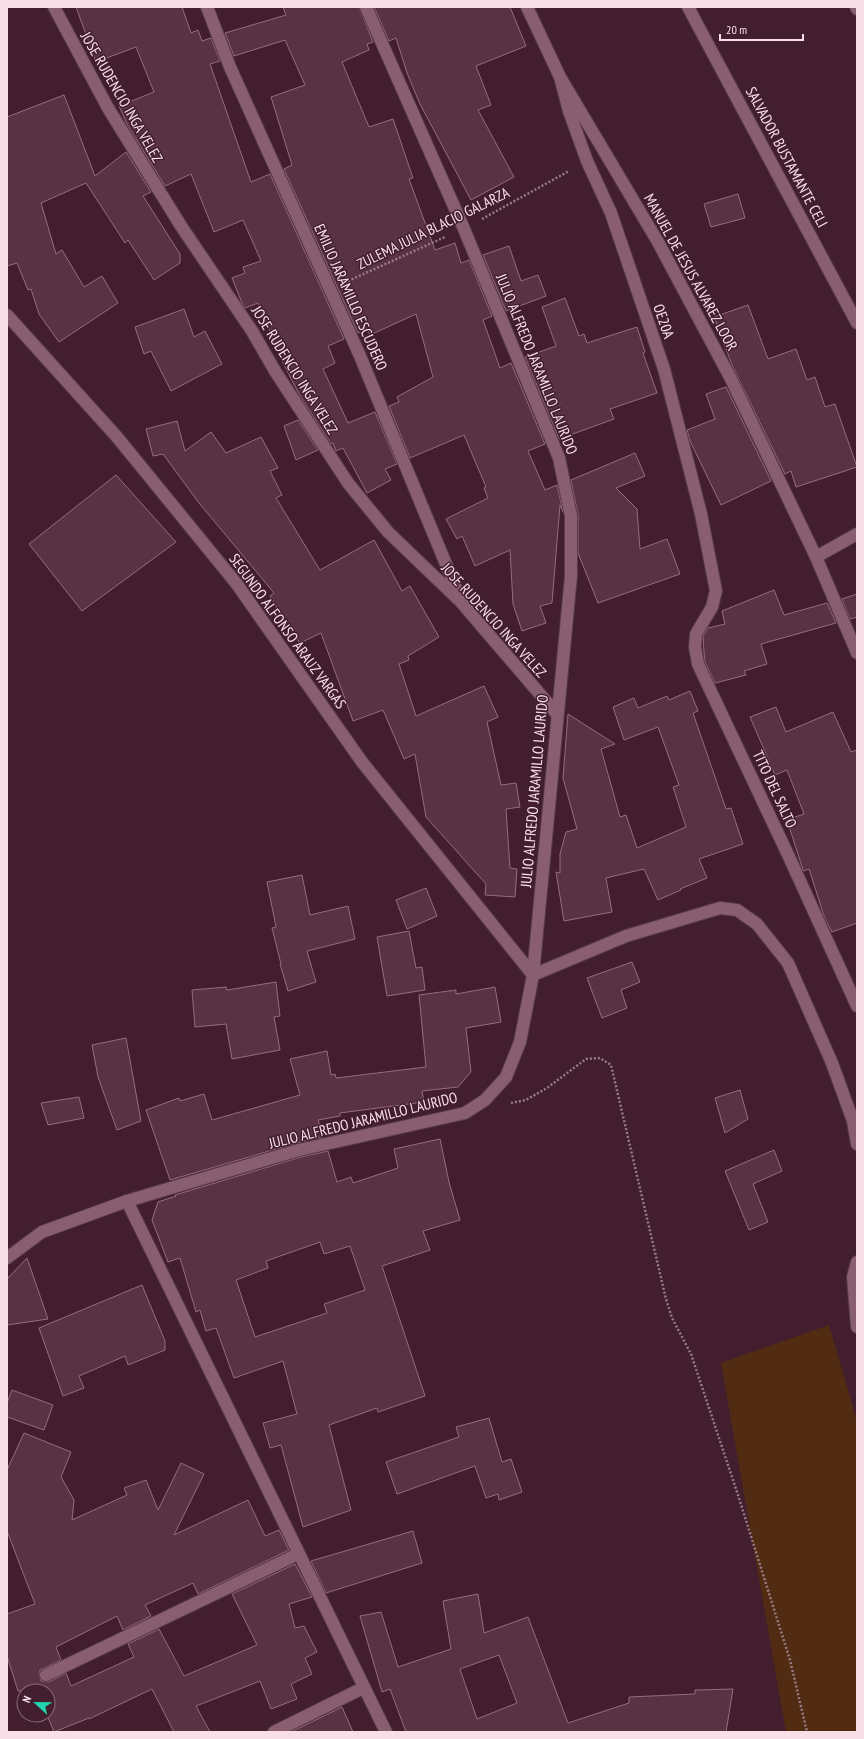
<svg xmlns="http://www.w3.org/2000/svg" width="864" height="1739" viewBox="0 0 864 1739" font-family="'PT Sans Narrow',sans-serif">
  <rect width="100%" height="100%" fill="#421e2e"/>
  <path fill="#512c12" d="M 829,1325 L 857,1421 L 857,1732 L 786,1732 L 721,1363 Z"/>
  <g fill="#593343" stroke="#986c7e" fill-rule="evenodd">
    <path d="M 76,7 L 182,7 L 191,33 L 198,30 L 202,41 L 211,38 L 220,61 L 210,64 L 251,182 L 270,174 L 344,339 L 328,346 L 335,363 L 323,369 L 348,423 L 375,412 L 397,464 L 385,469 L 391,480 L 367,493 L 343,448 L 336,451 L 333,443 L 331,444 L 300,396 L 284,365 L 258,303 L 245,308 L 242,303 L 232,278 L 245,273 L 243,267 L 261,261 L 243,220 L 214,232 L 191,174 L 165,186 L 128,126 L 119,106 L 154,92 L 136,47 L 96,62 Z"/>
    <path d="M 283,7 L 359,7 L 373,42 L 367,44 L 369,50 L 342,62 L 369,127 L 393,119 L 413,178 L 409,179 L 435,250 L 455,243 L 461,263 L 469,260 L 492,316 L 483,320 L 500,368 L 511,363 L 545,444 L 528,451 L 545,490 L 557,485 L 563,512 L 560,505 L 552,603 L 540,606 L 546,623 L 522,631 L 513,604 L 510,550 L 475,566 L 462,536 L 457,539 L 446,519 L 488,498 L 484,488 L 486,487 L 464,435 L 410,458 L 389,406 L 399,402 L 397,397 L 433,377 L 416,314 L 370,335 L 367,329 L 358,333 L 284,169 L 292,165 L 271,97 L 305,85 L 285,40 L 234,56 L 225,33 L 286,15 Z"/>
    <path d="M 374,7 L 510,7 L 526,46 L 476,66 L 491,105 L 478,110 L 514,177 L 471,200 L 420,104 L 407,73 L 396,38 L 389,41 Z"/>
    <path d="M 64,95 L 95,176 L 126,152 L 151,192 L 143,196 L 180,254 L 180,263 L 154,280 L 128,240 L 125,243 L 86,183 L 41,203 L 56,254 L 62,250 L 84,287 L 102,276 L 118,303 L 59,342 L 39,314 L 31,289 L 28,290 L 17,263 L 7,266 L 7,117 Z"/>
    <path d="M 738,194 L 745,218 L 711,227 L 704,204 Z"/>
    <path d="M 509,246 L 521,281 L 538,275 L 546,296 L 506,311 L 483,255 Z"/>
    <path d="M 565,298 L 579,336 L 584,334 L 587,343 L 637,327 L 645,352 L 643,353 L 657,393 L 610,409 L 614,419 L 559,439 L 525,357 L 556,346 L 542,307 Z"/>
    <path d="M 748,305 L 768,359 L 796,349 L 807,380 L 815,377 L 825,407 L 835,404 L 857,467 L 796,487 L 791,471 L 785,474 L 732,365 L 714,317 Z"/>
    <path d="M 184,309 L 194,337 L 205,331 L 222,364 L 171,391 L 151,351 L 144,354 L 135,327 Z"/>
    <path d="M 726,387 L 771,481 L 721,505 L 690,441 L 687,430 L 715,419 L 706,394 Z"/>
    <path d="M 298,420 L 318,450 L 296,460 L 284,426 Z"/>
    <path d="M 177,421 L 185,451 L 211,432 L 226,453 L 261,437 L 278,468 L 270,471 L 282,495 L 276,498 L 320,570 L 374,540 L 402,591 L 410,586 L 439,637 L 408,656 L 409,660 L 399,664 L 416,716 L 484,686 L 498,717 L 487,722 L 501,785 L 516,783 L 520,807 L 506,809 L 510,868 L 517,869 L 515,897 L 485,895 L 486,884 L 426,817 L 415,754 L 404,759 L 383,710 L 353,721 L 321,633 L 300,643 L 283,619 L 270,596 L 274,593 L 199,503 L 163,454 L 153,456 L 146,429 Z"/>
    <path d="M 635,453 L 645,476 L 616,488 L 637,509 L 640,549 L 667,539 L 680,574 L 598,603 L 578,553 L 578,515 L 571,480 Z"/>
    <path d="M 116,475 L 176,542 L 82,611 L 29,544 Z"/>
    <path d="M 774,590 L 784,615 L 827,603 L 836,623 L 761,644 L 767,664 L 744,671 L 746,675 L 715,683 L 705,662 L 704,652 L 703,636 L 708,628 L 725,624 L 722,611 Z"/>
    <path d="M 857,594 L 857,617 L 850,619 L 842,599 Z"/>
    <path d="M 690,691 L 698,711 L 693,713 L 726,809 L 731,808 L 743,844 L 699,859 L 707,878 L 680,889 L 681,890 L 658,900 L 644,869 L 606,878 L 612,912 L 564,921 L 556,872 L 560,873 L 560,854 L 566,832 L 577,829 L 563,778 L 568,714 L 615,744 L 601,749 L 620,817 L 626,815 L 637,848 L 686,827 L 673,787 L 679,785 L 658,727 L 624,740 L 613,707 L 634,698 L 638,708 L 667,696 L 669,700 Z"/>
    <path d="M 776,707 L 786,732 L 833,712 L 851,752 L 857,750 L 857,923 L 832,932 L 825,919 L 809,869 L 804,871 L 803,870 L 787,820 L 804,814 L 787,770 L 775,775 L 750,717 Z"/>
    <path d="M 302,875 L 310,915 L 348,906 L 355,939 L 307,951 L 316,982 L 288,991 L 280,964 L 281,964 L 272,928 L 276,927 L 267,882 Z"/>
    <path d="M 426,888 L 437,916 L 407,929 L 396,900 Z"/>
    <path d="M 409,931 L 416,968 L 422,967 L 425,990 L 387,996 L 377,937 Z"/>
    <path d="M 632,962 L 640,982 L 621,990 L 627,1008 L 602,1018 L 587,978 Z"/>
    <path d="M 276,982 L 280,1016 L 274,1017 L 280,1050 L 232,1059 L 226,1024 L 195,1027 L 192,990 L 226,987 L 227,990 Z"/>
    <path d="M 495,987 L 501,1022 L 466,1028 L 471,1072 L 458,1087 L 422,1091 L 424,1102 L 340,1113 L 340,1116 L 318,1120 L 323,1137 L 297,1143 L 170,1180 L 146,1110 L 179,1098 L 180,1101 L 204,1094 L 212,1120 L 300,1095 L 290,1059 L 327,1051 L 331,1075 L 335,1074 L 336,1078 L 426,1067 L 419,995 L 456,990 L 456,994 Z"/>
    <path d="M 126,1038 L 141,1121 L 117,1130 L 98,1077 L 92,1045 Z"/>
    <path d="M 740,1090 L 748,1119 L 725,1133 L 715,1098 Z"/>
    <path d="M 79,1097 L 84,1118 L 48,1125 L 41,1103 Z"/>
    <path d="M 440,1139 L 449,1182 L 460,1220 L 423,1231 L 430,1250 L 382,1266 L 425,1396 L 378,1412 L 377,1408 L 329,1425 L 351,1510 L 303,1527 L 281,1445 L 270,1448 L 263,1423 L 297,1414 L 283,1361 L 234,1378 L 216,1328 L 206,1331 L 200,1310 L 196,1312 L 180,1258 L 168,1262 L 152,1220 L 158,1202 L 176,1196 L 175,1195 L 301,1157 L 328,1151 L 337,1182 L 351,1177 L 353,1183 L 398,1168 L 394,1149 ZM 320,1242 L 324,1254 L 350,1246 L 365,1290 L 324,1304 L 327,1313 L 255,1337 L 236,1280 L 268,1268 L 266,1261 Z"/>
    <path d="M 774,1150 L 782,1171 L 753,1184 L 768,1222 L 749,1230 L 725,1171 Z"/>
    <path d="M 27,1258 L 48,1319 L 7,1325 L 7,1279 Z"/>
    <path d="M 142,1285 L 165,1341 L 165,1350 L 128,1365 L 125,1356 L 79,1376 L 84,1388 L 63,1396 L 39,1328 Z"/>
    <path d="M 12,1390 L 53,1405 L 44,1430 L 7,1417 L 7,1403 Z"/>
    <path d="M 489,1418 L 502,1462 L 511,1459 L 522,1492 L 499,1500 L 498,1494 L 486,1498 L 475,1466 L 397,1494 L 386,1462 L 459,1437 L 456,1427 Z"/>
    <path d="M 24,1433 L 71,1452 L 61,1477 L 74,1500 L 72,1520 L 127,1495 L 124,1488 L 146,1480 L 158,1510 L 181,1463 L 204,1474 L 174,1535 L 248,1500 L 265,1536 L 279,1530 L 289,1550 L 198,1594 L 193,1583 L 145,1605 L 151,1616 L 123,1630 L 117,1616 L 56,1647 L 61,1660 L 40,1670 L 39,1675 L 41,1681 L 49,1682 L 66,1673 L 71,1686 L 134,1657 L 128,1644 L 159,1629 L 184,1676 L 257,1645 L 232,1594 L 295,1564 L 312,1597 L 289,1604 L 295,1628 L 304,1626 L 317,1652 L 305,1658 L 312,1674 L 291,1684 L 297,1699 L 271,1709 L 260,1681 L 196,1706 L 210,1732 L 174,1732 L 152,1689 L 89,1719 L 89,1718 L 54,1732 L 47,1715 L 48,1691 L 18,1691 L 7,1656 L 7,1614 L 35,1604 L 7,1531 L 7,1470 Z"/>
    <path d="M 413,1531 L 422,1563 L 326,1593 L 311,1561 Z"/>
    <path d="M 478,1594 L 484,1633 L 528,1617 L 568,1723 L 629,1703 L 629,1697 L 695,1694 L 695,1690 L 733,1689 L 726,1732 L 406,1732 L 390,1689 L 382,1692 L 360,1616 L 381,1612 L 398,1667 L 451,1649 L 443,1601 ZM 499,1655 L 517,1703 L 477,1719 L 460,1669 Z"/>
    <path d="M 342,1707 L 353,1732 L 291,1732 Z"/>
  </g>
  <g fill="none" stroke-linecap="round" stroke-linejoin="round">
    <defs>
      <g id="minor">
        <path d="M 54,7 L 108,108 L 181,226 L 252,331 L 275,371 L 348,483 L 388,532 L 461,602 L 557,714"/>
        <path d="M 207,7 L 230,67 L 360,356 L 460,598"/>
        <path d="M 527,7 L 560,77 L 658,242 L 731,379 L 816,557 L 857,653"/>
        <path d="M 688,7 L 857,323"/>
        <path d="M 856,7 L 857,9"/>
        <path d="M 560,77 L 569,111 L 587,161 L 611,213 L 664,369 L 701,514 L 716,591 L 712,607 L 696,634 L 695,647 L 698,664 L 790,859 L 857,1006"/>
        <path d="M 7,315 L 117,437 L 236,583 L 362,762 L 533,975"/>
        <path d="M 816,557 L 857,534"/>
        <path d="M 533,975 L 626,936 L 720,908 L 737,910 L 757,924 L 788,963 L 832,1063 L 853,1121 L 857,1144"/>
        <path d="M 127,1201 L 386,1732"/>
        <path d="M 7,1258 L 42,1232 L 127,1201 L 299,1150 L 465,1113 L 485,1100 L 506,1077 L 520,1042 L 533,975 L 571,576 L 571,516 L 559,458 L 464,229 L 366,7"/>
        <path d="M 857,1262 L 853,1277 L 857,1327"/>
        <path d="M 46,1675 L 298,1554"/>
        <path d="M 274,1732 L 363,1688"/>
      </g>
    </defs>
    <use href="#minor" stroke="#593a48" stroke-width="14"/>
    <g stroke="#997a87" stroke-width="2.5" stroke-dasharray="2 2" stroke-linecap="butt">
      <path d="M 482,219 L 569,171"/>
      <path d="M 348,281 L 445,237"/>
      <path d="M 511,1103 L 526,1100 L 547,1088 L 586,1059 L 600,1058 L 611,1065 L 666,1299 L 672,1318 L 691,1354 L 738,1495 L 790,1660 L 807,1732"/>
    </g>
    <use href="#minor" stroke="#895f70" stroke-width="12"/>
  </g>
  <g text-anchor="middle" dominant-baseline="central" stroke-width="3" stroke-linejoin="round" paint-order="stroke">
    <g font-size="15" fill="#f8dfe8" stroke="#421e2e">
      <text transform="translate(122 97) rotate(60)">JOSE RUDENCIO INGA VELEZ</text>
      <text transform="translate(787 157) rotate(62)">SALVADOR BUSTAMANTE CELI</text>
      <text transform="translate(433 228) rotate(-26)">ZULEMA JULIA BLACIO GALARZA</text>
      <text transform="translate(691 272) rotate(61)">MANUEL DE JESUS ALVAREZ LOOR</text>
      <text transform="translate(351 297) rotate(66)">EMILIO JARAMILLO ESCUDERO</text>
      <text transform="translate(664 321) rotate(71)">OE20A</text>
      <text transform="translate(537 364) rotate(68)">JULIO ALFREDO JARAMILLO LAURIDO</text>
      <text transform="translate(295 370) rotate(58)">JOSE RUDENCIO INGA VELEZ</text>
      <text transform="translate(494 620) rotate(48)">JOSE RUDENCIO INGA VELEZ</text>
      <text transform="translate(288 631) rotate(54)">SEGUNDO ALFONSO ARAUZ VARGAS</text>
      <text transform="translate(775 789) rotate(65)">TITO DEL SALTO</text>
      <text transform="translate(534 791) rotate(-85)">JULIO ALFREDO JARAMILLO LAURIDO</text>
      <text transform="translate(363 1120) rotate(-14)">JULIO ALFREDO JARAMILLO LAURIDO</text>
    </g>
  </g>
  <rect width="864" height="1739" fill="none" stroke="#f8dfe8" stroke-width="16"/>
  <g transform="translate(36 1703) rotate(292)"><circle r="19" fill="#421e2e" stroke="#8b6b78"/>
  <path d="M0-3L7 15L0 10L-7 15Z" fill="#21d5af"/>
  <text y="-6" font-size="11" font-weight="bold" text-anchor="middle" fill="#f8dfe8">N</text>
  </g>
  <path d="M720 34v6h83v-6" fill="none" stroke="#f8dfe8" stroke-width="2"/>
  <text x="726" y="34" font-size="12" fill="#f8dfe8" stroke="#421e2e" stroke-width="3" paint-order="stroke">20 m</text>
</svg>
